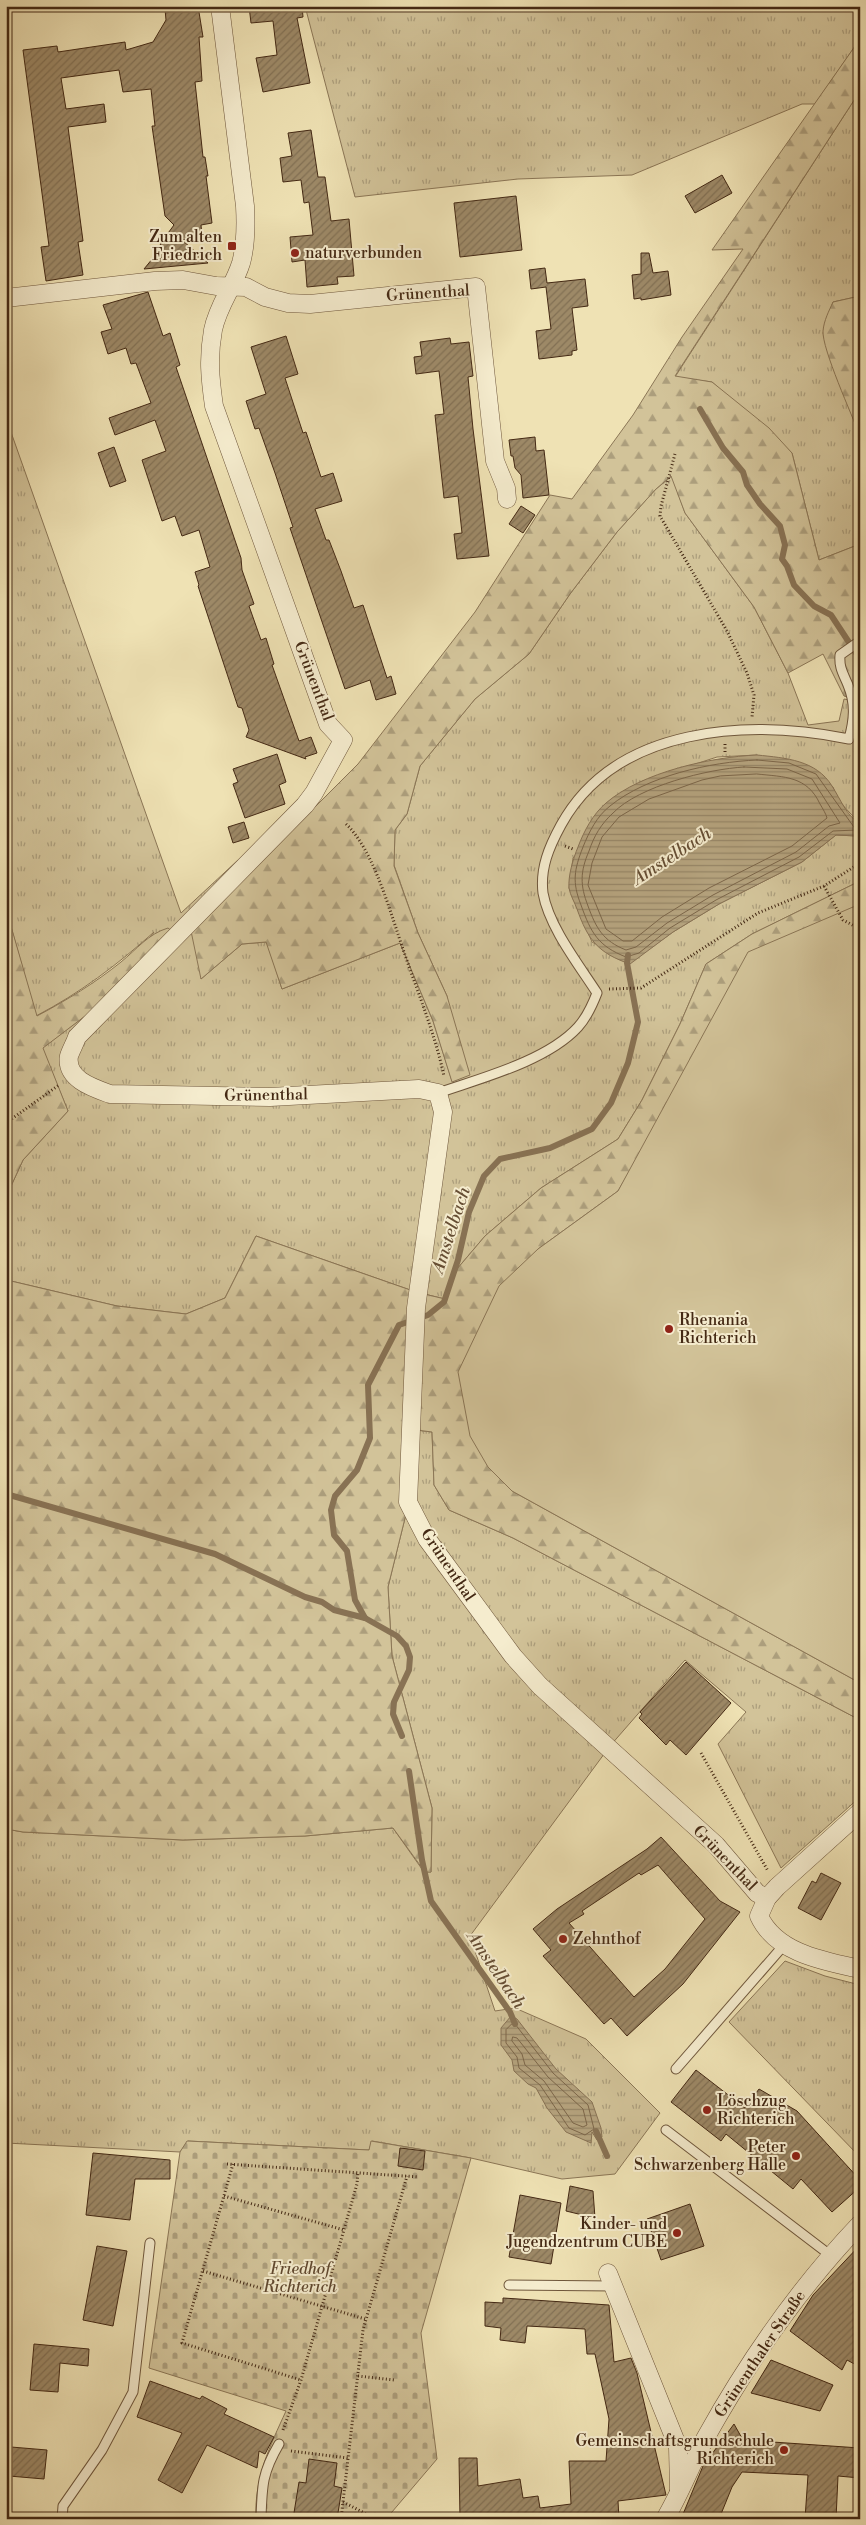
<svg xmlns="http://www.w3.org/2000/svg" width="866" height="2525" viewBox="0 0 866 2525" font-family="'Libre Bodoni',serif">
  <defs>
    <pattern id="grass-tufts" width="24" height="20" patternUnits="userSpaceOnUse" patternTransform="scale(1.25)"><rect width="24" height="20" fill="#d2c399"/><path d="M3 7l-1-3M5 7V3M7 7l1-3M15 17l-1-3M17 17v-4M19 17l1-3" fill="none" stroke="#ac9e7c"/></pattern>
    <pattern id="forest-firs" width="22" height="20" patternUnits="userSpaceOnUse" patternTransform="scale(1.25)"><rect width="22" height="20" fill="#d2c399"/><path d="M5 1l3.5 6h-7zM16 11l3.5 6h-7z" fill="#ac9e7c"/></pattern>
    <pattern id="cemetery-stones" width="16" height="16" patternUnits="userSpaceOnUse" patternTransform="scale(1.25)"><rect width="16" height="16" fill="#d2c399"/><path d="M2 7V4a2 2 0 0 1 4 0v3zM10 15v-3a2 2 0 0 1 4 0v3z" fill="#ac9e7c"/></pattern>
    <pattern id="water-rules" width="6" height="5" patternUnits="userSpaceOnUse" patternTransform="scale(1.25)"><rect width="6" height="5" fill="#b5a37e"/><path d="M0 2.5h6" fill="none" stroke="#958566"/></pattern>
    <pattern id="building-hatch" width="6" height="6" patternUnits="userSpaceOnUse" patternTransform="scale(1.25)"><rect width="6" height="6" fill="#9d8967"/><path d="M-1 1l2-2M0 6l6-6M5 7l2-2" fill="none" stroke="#827054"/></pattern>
  </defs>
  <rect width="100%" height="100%" fill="#efe2b4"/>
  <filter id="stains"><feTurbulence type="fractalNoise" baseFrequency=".004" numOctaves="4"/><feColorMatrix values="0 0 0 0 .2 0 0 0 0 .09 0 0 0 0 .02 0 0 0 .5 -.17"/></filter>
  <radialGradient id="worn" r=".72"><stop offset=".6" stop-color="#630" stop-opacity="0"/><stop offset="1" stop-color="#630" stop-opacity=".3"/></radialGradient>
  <g fill="url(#grass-tufts)" stroke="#8b7656">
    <path d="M 305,6 L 860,6 L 860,39 L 815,104 L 802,104 L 632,175 L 518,179 L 355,197 Z"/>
    <path d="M 860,91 L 860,296 L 833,302 L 823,333 L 834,369 L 860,436 L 860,544 L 819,560 L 792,453 L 712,382 L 675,377 Z"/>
    <path d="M 6,418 L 181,913 L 238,860 L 244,878 L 201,979 L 242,944 L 267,942 L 282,989 L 400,943 L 433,1021 L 452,1081 L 447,996 L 418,933 L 394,865 L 395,830 L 407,814 L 420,766 L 475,699 L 529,654 L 570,594 L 617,532 L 656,489 L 672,476 L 685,513 L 754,607 L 788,673 L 808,725 L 839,721 L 844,699 L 860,702 L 860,824 L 839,801 L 833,787 L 757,755 L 717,757 L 640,782 L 573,858 L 569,888 L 592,942 L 630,963 L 673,932 L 719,904 L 802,862 L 836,835 L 857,836 L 860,834 L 860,881 L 752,934 L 706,964 L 680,1024 L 642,1100 L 618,1139 L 541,1188 L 485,1236 L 457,1269 L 445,1299 L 416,1292 L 256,1236 L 225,1298 L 186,1314 L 117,1306 L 11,1281 L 6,1278 L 6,1197 L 23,1160 L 68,1111 L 42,1048 L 93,1010 L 154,932 C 117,965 80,993 36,1016 L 6,909 Z"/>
    <path d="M 408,1429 L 432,1432 L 434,1485 L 449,1510 L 513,1538 L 860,1720 L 860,1797 L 781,1868 L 718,1744 L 746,1712 L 685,1660 L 610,1746 L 470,1936 L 495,2011 L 515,2008 L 586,2039 L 660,2113 L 615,2174 L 562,2179 L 471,2158 L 372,2141 L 369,2150 L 188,2141 L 180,2152 L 6,2143 L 6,1829 L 23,1832 L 183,1840 L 305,1836 L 393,1828 L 424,1872 L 431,1872 L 432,1808 L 392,1656 L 388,1587 L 409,1502 Z"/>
    <path d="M 785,1961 L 825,1976 L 860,1985 L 860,2157 L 729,2022 Z"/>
  </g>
  <g fill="url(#forest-firs)" stroke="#8b7656">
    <path d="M 860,39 L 860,91 L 675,376 L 712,382 L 769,428 L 792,453 L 819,560 L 860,544 L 860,701 L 844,696 L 823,654 L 788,673 L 754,607 L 685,513 L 671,476 L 656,489 L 617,532 L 570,594 L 529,654 L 475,699 L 420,766 L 407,814 L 395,830 L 394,866 L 418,933 L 447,996 L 470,1075 L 452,1082 L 433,1021 L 400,943 L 282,989 L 266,942 L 242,944 L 201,979 L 191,931 L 358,764 L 475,612 L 550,495 L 572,499 L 633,415 L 682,337 L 743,249 L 712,250 Z"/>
    <path d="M 860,296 L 860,436 C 852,415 822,349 823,331 C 824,320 829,311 833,302 Z"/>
    <path d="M 860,881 L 860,904 L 676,1091 L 618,1191 L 538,1249 L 512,1491 L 860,1683 L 860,1720 L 513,1538 L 449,1510 L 434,1485 L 432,1432 L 409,1429 L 409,1502 L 388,1587 L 392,1656 L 432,1808 L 431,1872 L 425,1872 L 393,1828 L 305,1836 L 183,1840 L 23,1832 L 6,1829 L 6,1278 L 11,1281 L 117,1306 L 186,1314 L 225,1298 L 256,1236 L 416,1292 L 445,1299 L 457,1269 L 485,1236 L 541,1188 L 618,1139 L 642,1100 L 680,1024 L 706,964 L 752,934 Z"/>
    <path d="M 6,909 L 37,1016 C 67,1000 95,983 121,962 C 137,949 148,934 168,928 L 173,932 L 93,1010 L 43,1048 L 68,1111 L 23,1160 L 6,1197 Z"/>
  </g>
  <path fill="url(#cemetery-stones)" stroke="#8b7656" d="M 187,2141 L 369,2150 L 371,2141 L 471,2158 L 421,2333 L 437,2459 L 386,2519 L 256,2519 C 254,2478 270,2446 286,2411 L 149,2368 L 180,2152 Z"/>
  <path fill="#d2c399" stroke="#8b7656" d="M 860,904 L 860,1683 L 512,1491 L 488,1467 L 470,1436 L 458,1372 L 499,1286 L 538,1249 L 618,1191 L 748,952 Z"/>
  <g fill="url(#water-rules)" stroke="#887254">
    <path d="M 757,755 C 786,758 816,760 832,786 C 841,800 846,815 860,824 L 857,836 L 836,835 L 802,862 L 719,904 L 673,932 L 630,964 C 598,953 588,940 577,909 C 575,903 570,895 569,888 C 568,876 573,859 578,847 C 584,831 593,814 606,803 C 642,772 711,757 757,755 Z"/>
    <path d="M 511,2016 L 517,2019 L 556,2069 L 592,2102 L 601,2128 L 602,2137 L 597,2140 L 592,2132 L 591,2143 L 566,2132 L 547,2108 L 536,2088 L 528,2084 L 514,2071 L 512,2060 L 501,2045 L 501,2028 Z"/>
  </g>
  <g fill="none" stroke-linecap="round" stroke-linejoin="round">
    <g stroke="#7c6649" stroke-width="1">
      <path d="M 757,760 L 789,763 L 816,774 L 856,830 L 833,831 L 799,857 L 716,900 L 670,928 L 639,953 L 626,957 C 598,946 591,933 581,905 C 572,882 574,870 583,847 C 589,832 597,816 610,806 C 647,776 710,762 757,760 Z"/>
      <path d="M 744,767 L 787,769 L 812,779 L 840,823 L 829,826 L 796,852 L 713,895 L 667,923 L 636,947 L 626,950 C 603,941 596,928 588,906 C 580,885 580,872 589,851 C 594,836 601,824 613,813 C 639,786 708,769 744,767 Z"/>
      <path d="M 757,774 C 785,777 807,776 820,804 C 823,809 826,814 827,818 L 792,846 L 709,888 L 662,917 L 632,941 L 623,941 L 606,929 L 588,885 L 592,863 L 602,837 L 619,817 L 649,799 L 702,780 L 720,776 Z"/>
      <path d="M 512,2024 L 515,2024 L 553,2073 L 588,2105 L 594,2129 L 585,2135 L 569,2128 L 540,2085 L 519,2068 L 517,2057 L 506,2043 L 506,2030 Z"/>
      <path d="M 513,2037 L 517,2038 L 548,2077 L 583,2109 L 587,2125 L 583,2127 L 573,2123 L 544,2081 L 525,2065 L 522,2054 L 512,2041 Z"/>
    </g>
    <g stroke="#887254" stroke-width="6">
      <path d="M 700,409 L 723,448 L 743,472 L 747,485 L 760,504 L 780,526 L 785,545 L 782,559 L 787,566 L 794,585 L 814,606 L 831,615 L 860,659"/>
      <path d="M 6,1494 L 215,1554 L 305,1597 L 322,1602 L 334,1610 L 365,1618"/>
      <path d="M 402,1736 L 393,1714 L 394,1702 L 409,1670 L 410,1657 L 406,1646 L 397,1636 L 365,1618 L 355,1600 L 347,1551 L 334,1535 L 331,1510 L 335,1496 L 357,1470 L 370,1438 L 368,1385 L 399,1325 L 428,1315 L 444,1302 L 458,1260 L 469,1212 L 484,1176 L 500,1159 L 550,1148 L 592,1129 L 611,1103 L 628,1063 L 638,1022 L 627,963 L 628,955"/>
      <path d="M 409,1771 L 422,1860 L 431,1901 L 510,2012 L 515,2024"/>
      <path d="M 596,2131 L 607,2156"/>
    </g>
  </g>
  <g fill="url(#building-hatch)" stroke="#442914" fill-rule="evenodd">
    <path d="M 186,6 L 198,6 L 203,37 L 199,37 L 202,81 L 195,82 L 203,157 L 205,157 L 208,176 L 206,176 L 212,223 L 201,225 L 202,236 L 182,240 L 208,263 L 144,269 L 162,247 L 160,244 L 174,225 L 165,216 L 152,126 L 155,126 L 151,89 L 123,92 L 119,70 L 61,78 L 66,109 L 104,104 L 106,122 L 68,127 L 83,241 L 78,242 L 83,275 L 46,281 L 41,247 L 49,246 L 23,50 L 57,46 L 58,52 L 125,42 L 126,50 L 153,42 L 166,20 L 165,9 Z"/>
    <path d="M 249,6 L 302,6 L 303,17 L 297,18 L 310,83 L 263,92 L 256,58 L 277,55 L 273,21 L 251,23 Z"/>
    <path d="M 311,130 L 318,177 L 325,177 L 331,221 L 349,219 L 354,276 L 337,277 L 338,284 L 307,287 L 305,260 L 292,262 L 290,237 L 313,235 L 309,202 L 304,203 L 301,180 L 283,182 L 280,158 L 292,156 L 288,133 Z"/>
    <path d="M 722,175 L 732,193 L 695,213 L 685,196 Z"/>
    <path d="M 516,196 L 522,250 L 460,257 L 454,203 Z"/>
    <path d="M 641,253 L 649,253 L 653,273 L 668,271 L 671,295 L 641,300 L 641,298 L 634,299 L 632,275 L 641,274 Z"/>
    <path d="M 545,268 L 547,283 L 585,279 L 588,306 L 572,308 L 577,350 L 572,351 L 572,355 L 539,359 L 536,331 L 551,329 L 546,287 L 531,289 L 529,270 Z"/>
    <path d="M 148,292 L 163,336 L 170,333 L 180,365 L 176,367 L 241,558 L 242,570 L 254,604 L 249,606 L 261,640 L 266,638 L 274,664 L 272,665 L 299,741 L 311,737 L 317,753 L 305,757 L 306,759 L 246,737 L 249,730 L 242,708 L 238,707 L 198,586 L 199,585 L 195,572 L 210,567 L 199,530 L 182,536 L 175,516 L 162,521 L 142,460 L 166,451 L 155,420 L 115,435 L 109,418 L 151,403 L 136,363 L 131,364 L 126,348 L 108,354 L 101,332 L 112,329 L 103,305 Z"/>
    <path d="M 286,336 L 298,374 L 285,378 L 303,433 L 306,432 L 321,477 L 333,473 L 342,501 L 315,509 L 326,540 L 329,540 L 341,571 L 354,608 L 363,605 L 387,678 L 391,676 L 396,694 L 376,700 L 370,680 L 345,689 L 290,528 L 293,527 L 275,473 L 259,428 L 255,429 L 246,401 L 266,394 L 251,347 Z"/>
    <path d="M 450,338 L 451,344 L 469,342 L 473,376 L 468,377 L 473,429 L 489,556 L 457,559 L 454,534 L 462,533 L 458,496 L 444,498 L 438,443 L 435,415 L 444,414 L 439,371 L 416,374 L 414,357 L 422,356 L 420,342 Z"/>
    <path d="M 535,437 L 536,451 L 544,450 L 549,495 L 523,498 L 521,475 L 515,468 L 513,456 L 511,456 L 509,440 Z"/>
    <path d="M 114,447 L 126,481 L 110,487 L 98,453 Z"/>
    <path d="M 521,506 L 535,515 L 523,533 L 509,524 Z"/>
    <path d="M 277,754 L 286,782 L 279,785 L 285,804 L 245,818 L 233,784 L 238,782 L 233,769 Z"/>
    <path d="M 244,822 L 249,838 L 233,843 L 228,827 Z"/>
    <path d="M 686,1662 L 731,1703 L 686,1755 L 670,1740 L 666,1745 L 639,1718 L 642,1714 L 640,1712 Z"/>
    <path d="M 661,1837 L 720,1901 L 740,1912 L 683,1984 L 627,2036 L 611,2018 L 604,2024 L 543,1956 L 551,1950 L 533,1929 L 557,1909 L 647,1849 ZM 658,1865 L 705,1919 L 665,1969 L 634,1997 L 569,1923 L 584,1914 L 582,1911 L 639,1873 L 641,1875 Z"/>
    <path d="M 821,1873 L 841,1883 L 821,1920 L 798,1908 L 812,1881 L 816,1883 Z"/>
    <path d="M 696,2070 L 745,2108 L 759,2089 L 797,2111 L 860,2180 L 860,2187 L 832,2212 L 801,2179 L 793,2189 L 726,2134 L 721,2141 L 671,2102 Z"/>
    <path d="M 400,2148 L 425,2151 L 423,2170 L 398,2166 Z"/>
    <path d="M 93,2153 L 170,2160 L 170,2179 L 135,2179 L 130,2220 L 86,2215 Z"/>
    <path d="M 570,2186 L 593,2191 L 595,2218 L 566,2211 Z"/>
    <path d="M 520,2195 L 561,2203 L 551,2264 L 509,2257 Z"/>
    <path d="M 690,2204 L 704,2246 L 661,2260 L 647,2219 Z"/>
    <path d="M 860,2245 L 860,2367 L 847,2360 L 842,2370 L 790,2331 L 813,2295 Z"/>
    <path d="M 97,2246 L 127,2251 L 113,2326 L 83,2320 Z"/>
    <path d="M 503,2298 L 609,2305 L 614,2362 L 631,2358 L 637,2373 L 666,2495 L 618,2501 L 619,2519 L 540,2519 L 539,2514 L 517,2519 L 460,2519 L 459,2458 L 477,2458 L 478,2486 L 520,2479 L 523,2498 L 538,2496 L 540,2508 L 571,2504 L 569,2461 L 606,2461 L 609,2419 L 595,2354 L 587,2354 L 585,2329 L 527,2326 L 525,2343 L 500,2340 L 501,2328 L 485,2326 L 485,2302 L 503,2303 Z"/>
    <path d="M 34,2344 L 89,2349 L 88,2366 L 60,2363 L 58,2392 L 30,2390 Z"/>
    <path d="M 771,2360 L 833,2385 L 820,2411 L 751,2393 Z"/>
    <path d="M 150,2381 L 200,2399 L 202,2396 L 227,2409 L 224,2414 L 274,2437 L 265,2454 L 259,2451 L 257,2468 L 207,2445 L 182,2493 L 158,2480 L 182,2433 L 137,2417 Z"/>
    <path d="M 734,2424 L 743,2440 L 860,2448 L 860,2478 L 838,2476 L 836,2519 L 805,2519 L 808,2475 L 742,2472 L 732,2487 L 719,2519 L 681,2519 L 703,2466 Z"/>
    <path d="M 11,2447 L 47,2450 L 44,2479 L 9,2476 Z"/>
    <path d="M 309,2459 L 337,2463 L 334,2486 L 342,2488 L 337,2519 L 293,2519 L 299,2482 L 306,2483 Z"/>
  </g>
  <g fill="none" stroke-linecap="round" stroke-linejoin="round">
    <defs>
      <g id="lane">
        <path d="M 438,1093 C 481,1078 547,1061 578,1027 C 587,1017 592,1006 597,993 C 579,965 549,927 543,893 C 540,868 549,847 561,825 C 616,725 749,719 849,739 C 854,720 856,704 848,685 C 843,673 839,668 840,655 L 860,641"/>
        <path d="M 676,2069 L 784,1945"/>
        <path d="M 666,2130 L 830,2255"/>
        <path d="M 509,2285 L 613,2286"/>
        <path d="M 62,2519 L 63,2506 L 102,2450 L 133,2392 L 150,2243"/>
        <path d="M 261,2519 C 262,2486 262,2473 279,2444"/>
      </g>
      <g id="street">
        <path d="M 220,6 L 245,206 C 246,224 246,245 241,263 C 234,286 218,305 213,330 C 208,358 210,378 214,406 L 328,724 L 343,740 L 314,793 L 305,805 L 77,1037 C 75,1043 71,1050 69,1056 C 65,1079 93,1088 110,1094 L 270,1097 L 419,1089 L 438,1093 L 443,1112 L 416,1308 L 408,1502 L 427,1539 L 513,1656 L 540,1686 L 716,1845 L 757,1893 L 767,1898"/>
        <path d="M 6,298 L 155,281 L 183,280 L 216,286 L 246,287 L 265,297 L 288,303 L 310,304 L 476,287 L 495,461 L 506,488 L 507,499"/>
        <path d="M 860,1812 L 777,1887 L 767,1898 L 759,1916 C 776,1953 823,1961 860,1969"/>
        <path d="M 608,2273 L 678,2447 L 679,2490"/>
        <path d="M 665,2519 C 681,2492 691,2464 706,2437 C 749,2360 799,2288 860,2224"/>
      </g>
    </defs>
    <use href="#lane" stroke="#6f573c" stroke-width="11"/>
    <use href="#street" stroke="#6f573c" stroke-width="19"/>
    <g stroke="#442914" stroke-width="3" stroke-dasharray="1 2.5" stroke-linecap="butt">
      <path d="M 675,454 L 661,506 L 660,516 L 727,631 L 747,673 L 754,695 L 752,717"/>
      <path d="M 725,744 L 725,753"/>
      <path d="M 855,751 L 860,760"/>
      <path d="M 346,824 C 374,850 391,915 404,952 C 418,993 435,1034 444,1076"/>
      <path d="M 565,846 L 573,849"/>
      <path d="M 824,886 L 843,920 L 860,929"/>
      <path d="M 609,989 L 641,988 L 758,913 L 824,886 L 860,863"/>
      <path d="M 6,1123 L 59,1085"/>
      <path d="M 701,1753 L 768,1871"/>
      <path d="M 227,2164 L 419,2177"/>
      <path d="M 233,2164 L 182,2343 L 301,2380"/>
      <path d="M 224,2196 L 344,2230"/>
      <path d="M 203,2271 L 365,2319"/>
      <path d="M 358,2376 L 394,2380"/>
      <path d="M 283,2430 L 301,2380 L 357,2184 L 358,2172"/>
      <path d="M 291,2451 L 348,2458"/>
      <path d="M 343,2502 L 376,2519"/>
      <path d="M 341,2519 L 363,2330 L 407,2176"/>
    </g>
    <use href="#lane" stroke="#f5ecce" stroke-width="9"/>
    <use href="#street" stroke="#f5ecce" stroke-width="18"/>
  </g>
  <g fill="#8f2418" stroke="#f5ecce" stroke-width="2">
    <rect x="227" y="241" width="10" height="10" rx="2.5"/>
    <circle cx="295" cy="253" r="5"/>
    <circle cx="669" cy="1329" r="5"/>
    <circle cx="563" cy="1939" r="5"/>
    <circle cx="707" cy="2110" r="5"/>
    <circle cx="796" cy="2156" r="5"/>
    <circle cx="677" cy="2233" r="5"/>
    <circle cx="784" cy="2450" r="5"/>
  </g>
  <g text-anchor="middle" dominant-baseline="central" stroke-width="4" stroke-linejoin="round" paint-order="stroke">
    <g font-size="16" fill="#442914" stroke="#f5ecce" text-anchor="end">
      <text x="222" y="237">Zum alten<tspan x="222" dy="18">Friedrich</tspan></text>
      <text x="305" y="253" text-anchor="start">naturverbunden</text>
      <text x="679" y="1320" text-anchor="start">Rhenania<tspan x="679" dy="18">Richterich</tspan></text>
      <text x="573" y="1939" text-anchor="start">Zehnthof</text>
      <text x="717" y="2101" text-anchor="start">Löschzug<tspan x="717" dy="18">Richterich</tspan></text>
      <text x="786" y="2147">Peter<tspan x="786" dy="18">Schwarzenberg Halle</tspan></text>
      <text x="667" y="2224">Kinder- und<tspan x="667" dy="18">Jugendzentrum CUBE</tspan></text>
      <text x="774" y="2441">Gemeinschaftsgrundschule<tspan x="774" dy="18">Richterich</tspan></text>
    </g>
    <g font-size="16" fill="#442914" stroke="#f5ecce">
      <text transform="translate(428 293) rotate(-4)">Grünenthal</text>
      <text transform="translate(314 681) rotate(69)">Grünenthal</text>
      <text transform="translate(266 1095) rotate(-1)">Grünenthal</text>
      <text transform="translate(448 1565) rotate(56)">Grünenthal</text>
      <text transform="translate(725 1858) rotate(46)">Grünenthal</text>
      <text transform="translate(760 2354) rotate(-56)">Grünenthaler Straße</text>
    </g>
    <g font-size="16" font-style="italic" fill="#60482f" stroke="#f5ecce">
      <text x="300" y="2269">Friedhof<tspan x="300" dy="18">Richterich</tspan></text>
    </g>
    <g font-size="18" font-style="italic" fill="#664e34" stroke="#f5ecce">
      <text transform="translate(672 856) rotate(-33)">Amstelbach</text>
      <text transform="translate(451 1230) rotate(-72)">Amstelbach</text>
      <text transform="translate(496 1970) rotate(56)">Amstelbach</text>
    </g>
  </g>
  <rect width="866" height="2525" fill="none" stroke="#efe2b4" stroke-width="25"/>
  <rect x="8" y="8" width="851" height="2510" fill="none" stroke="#442914" stroke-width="2.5"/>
  <rect x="12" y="12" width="841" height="2500" fill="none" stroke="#442914"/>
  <rect width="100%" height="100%" filter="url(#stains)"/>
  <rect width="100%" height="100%" fill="url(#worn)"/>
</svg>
